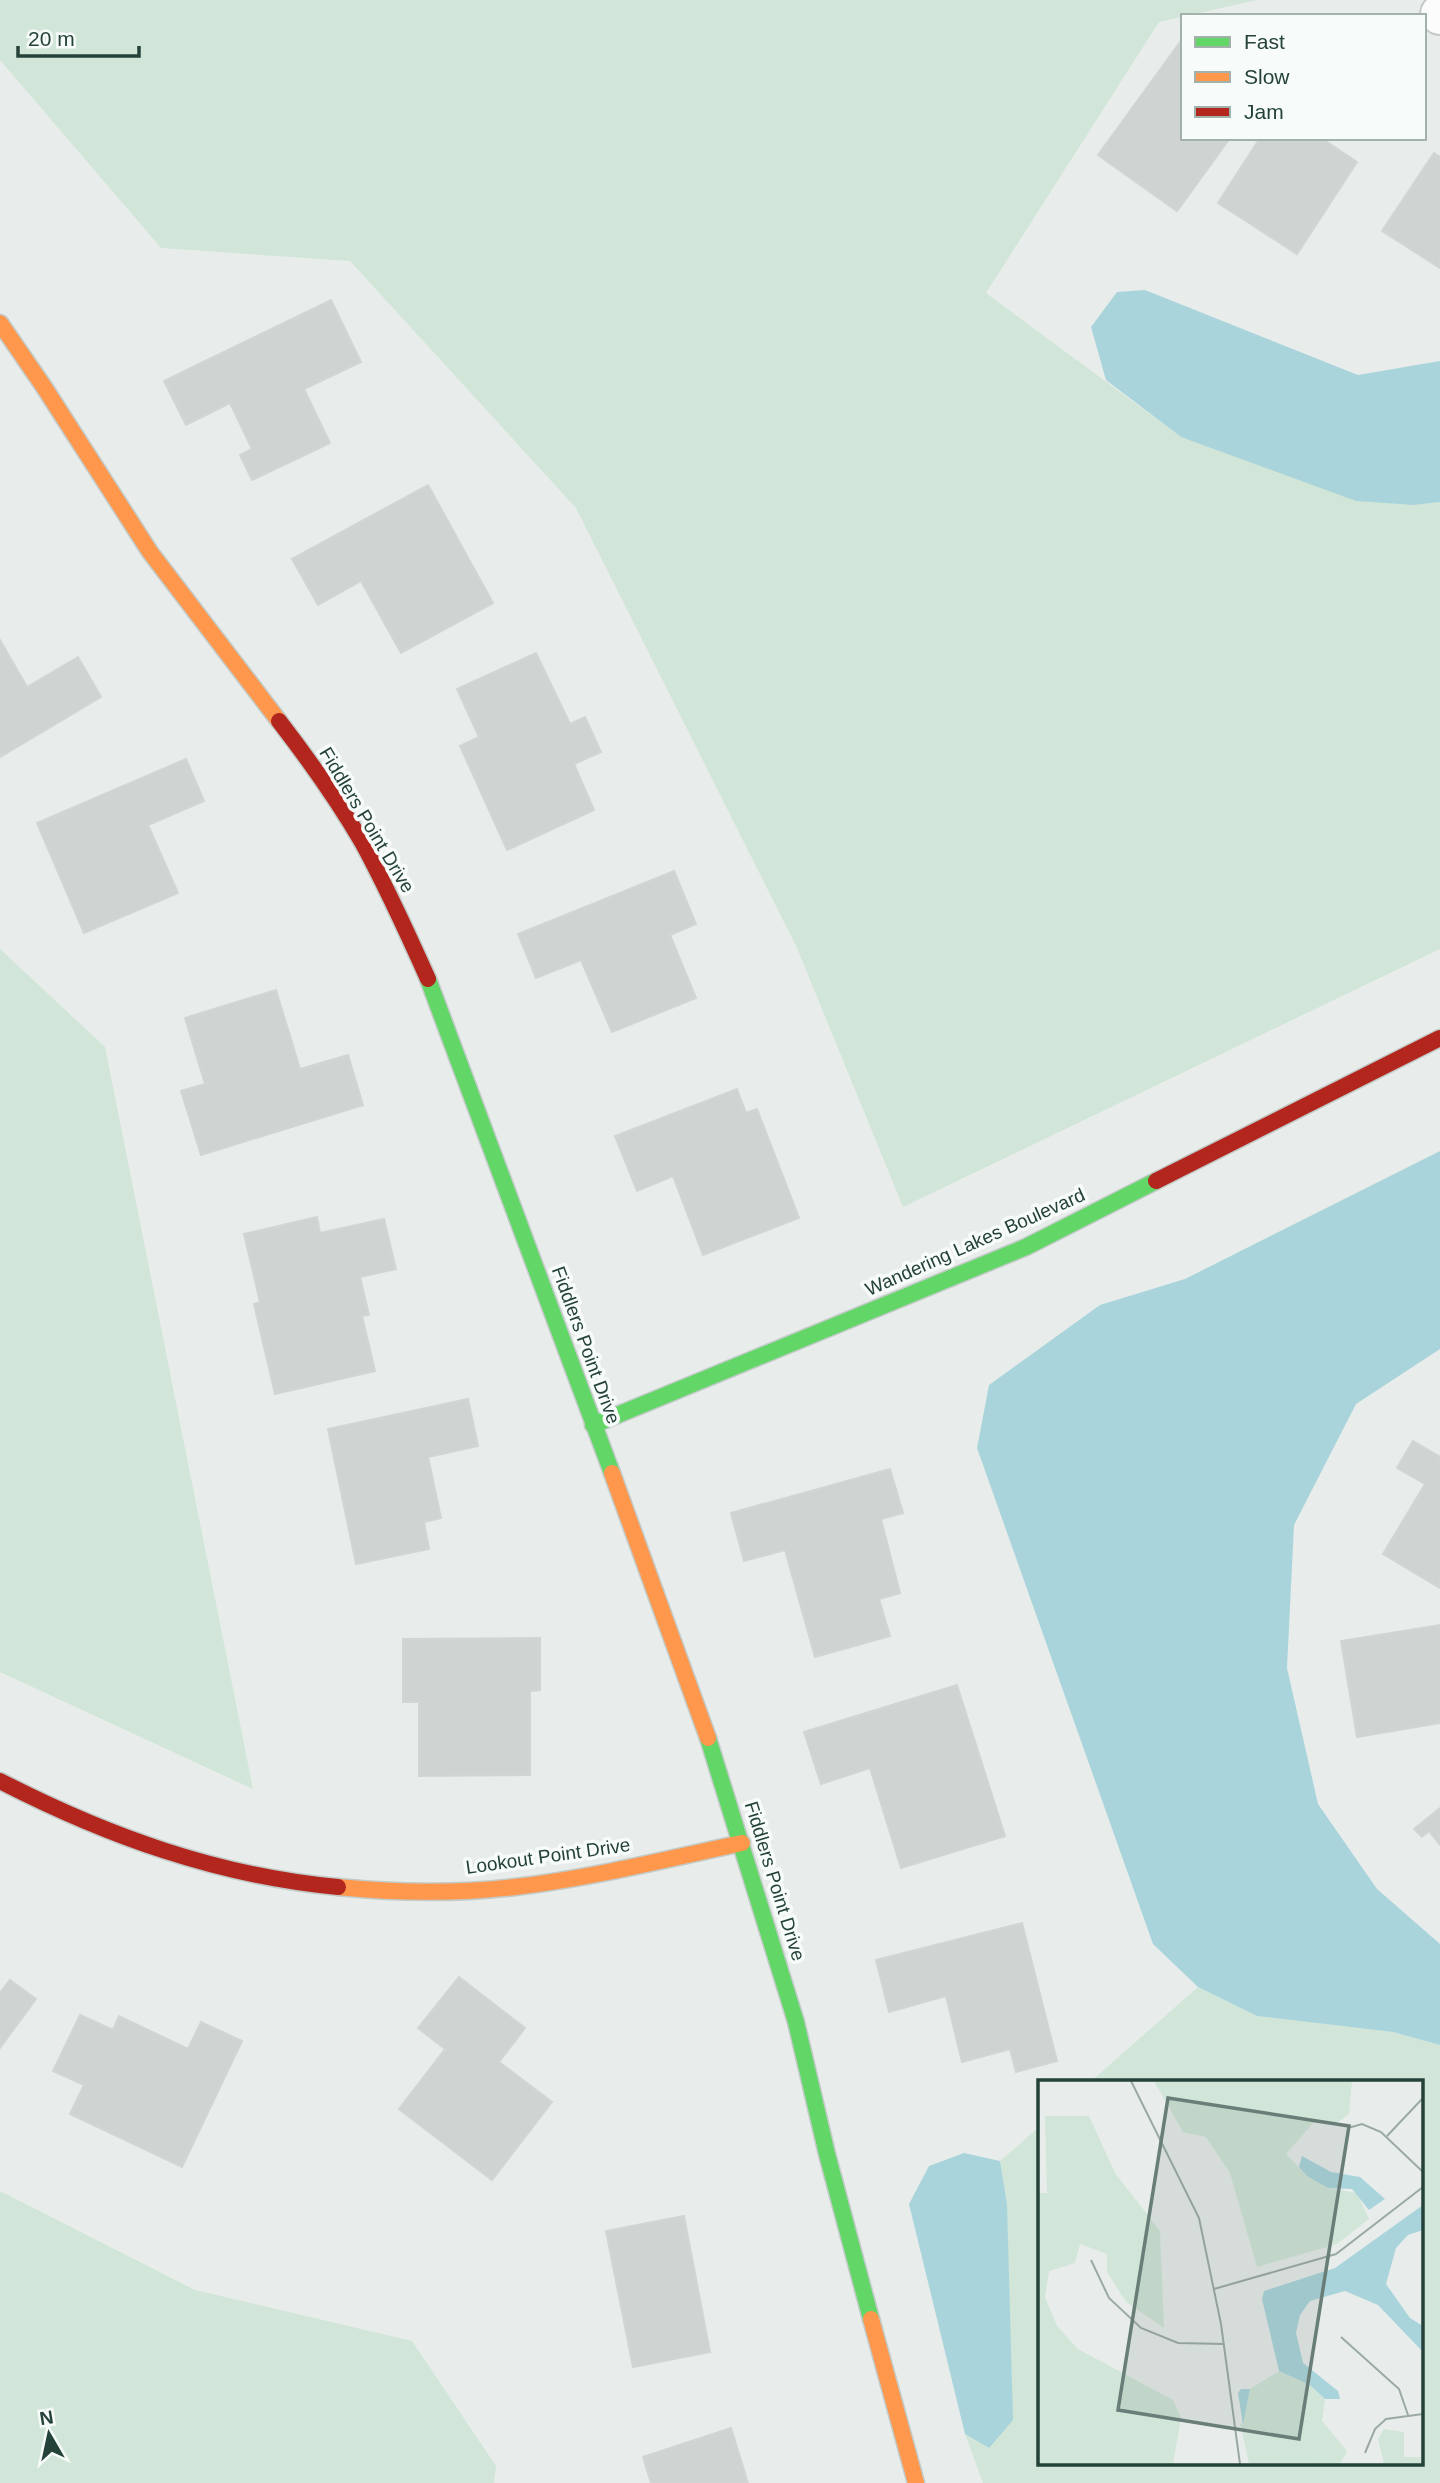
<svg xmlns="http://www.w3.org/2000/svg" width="1440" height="2483" viewBox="0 0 1440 2483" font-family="Helvetica,sans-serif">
  <rect width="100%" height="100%" fill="#e8edeb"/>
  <g fill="#d1e6d8">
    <path d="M 0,0 L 1257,0 L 1159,22 L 986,293 L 1181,437 L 1414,505 L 1440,502 L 1440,949 L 903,1207 L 797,948 L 576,508 L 350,261 L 161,248 L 0,60 Z"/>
    <path d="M 0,949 L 105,1047 L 253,1789 L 0,1672 Z"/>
    <path d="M 1198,1987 L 1257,2016 L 1393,2032 L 1440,2045 L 1440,2483 L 983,2483 L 965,2434 L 989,2448 L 1007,2204 L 1000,2161 L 1039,2127 L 1039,2464 L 1421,2464 L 1421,2082 L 1090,2082 Z"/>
    <path d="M 0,2191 L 195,2290 L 412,2341 L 496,2466 L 494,2483 L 0,2483 Z"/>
  </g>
  <g fill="#a9d4db">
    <path d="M 1145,290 L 1358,375 L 1440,361 L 1440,502 L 1414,505 L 1356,501 L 1181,437 L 1106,380 L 1091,327 L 1117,292 Z"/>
    <path d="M 1440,1151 L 1440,1349 L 1356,1404 L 1294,1525 L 1287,1668 L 1318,1804 L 1377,1889 L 1440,1944 L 1440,2045 L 1393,2032 L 1257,2016 L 1198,1987 L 1153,1944 L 977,1448 L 989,1385 L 1100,1305 L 1185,1279 Z"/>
    <path d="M 964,2153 L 1000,2161 L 1007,2204 L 1013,2420 L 989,2448 L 965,2434 L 909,2204 L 929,2166 Z"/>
  </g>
  <g fill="#cfd4d2" stroke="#d1d6d4" stroke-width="2">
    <path d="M 1183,38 L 1183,138 L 1230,138 L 1177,211 L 1098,155 Z"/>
    <path d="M 1260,138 L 1321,138 L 1357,162 L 1297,254 L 1218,203 Z"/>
    <path d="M 1434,153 L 1440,157 L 1440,268 L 1382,231 Z"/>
    <path d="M 331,300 L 361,362 L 304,389 L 330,443 L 252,480 L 240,455 L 252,449 L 230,403 L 186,425 L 164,381 Z"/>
    <path d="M 428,485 L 493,603 L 401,653 L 361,581 L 318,605 L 292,559 Z"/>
    <path d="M 0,640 L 27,687 L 78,657 L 101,697 L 0,757 Z"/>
    <path d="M 536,653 L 570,724 L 585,717 L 601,752 L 574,764 L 594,810 L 507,850 L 460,746 L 479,737 L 457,689 Z"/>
    <path d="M 186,759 L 204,801 L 148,825 L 178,893 L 84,933 L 37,823 Z"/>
    <path d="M 674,871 L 696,924 L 670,935 L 696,998 L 612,1032 L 581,960 L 536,978 L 518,934 Z"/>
    <path d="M 276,990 L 300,1069 L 348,1055 L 363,1105 L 201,1155 L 181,1091 L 205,1084 L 185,1018 Z"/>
    <path d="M 737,1089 L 746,1113 L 757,1109 L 799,1218 L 703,1255 L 673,1176 L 637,1191 L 615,1136 Z"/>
    <path d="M 317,1217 L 320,1233 L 384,1219 L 396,1269 L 360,1277 L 369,1315 L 362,1316 L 375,1371 L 275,1394 L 254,1304 L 260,1302 L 244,1234 Z"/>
    <path d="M 468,1399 L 478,1446 L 428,1457 L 441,1518 L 424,1522 L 429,1549 L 356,1564 L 328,1429 Z"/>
    <path d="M 1413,1441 L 1440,1457 L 1440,1588 L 1383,1554 L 1425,1484 L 1397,1468 Z"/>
    <path d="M 890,1469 L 903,1513 L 881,1519 L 900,1593 L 879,1599 L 890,1636 L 815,1657 L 785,1550 L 744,1561 L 731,1513 Z"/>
    <path d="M 1440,1625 L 1440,1723 L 1357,1737 L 1341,1641 Z"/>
    <path d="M 540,1638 L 540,1690 L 530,1691 L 530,1775 L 419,1776 L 419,1702 L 403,1702 L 403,1639 Z"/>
    <path d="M 957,1685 L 1005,1836 L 901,1868 L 870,1768 L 821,1784 L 804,1732 Z"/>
    <path d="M 1440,1808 L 1440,1845 L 1429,1831 L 1422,1837 L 1414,1829 Z"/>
    <path d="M 1022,1923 L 1057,2061 L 1016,2072 L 1010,2049 L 962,2062 L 946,1996 L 889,2012 L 876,1960 Z"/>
    <path d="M 459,1977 L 525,2028 L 499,2062 L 552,2102 L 492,2180 L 399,2109 L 445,2049 L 418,2028 Z"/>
    <path d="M 10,1980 L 36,1999 L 0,2048 L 0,1993 Z"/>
    <path d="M 80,2015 L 113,2030 L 119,2016 L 188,2049 L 201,2022 L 242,2041 L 182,2167 L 70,2114 L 84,2085 L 53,2071 Z"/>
    <path d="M 684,2216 L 710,2352 L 633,2367 L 606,2231 Z"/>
    <path d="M 731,2428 L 748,2483 L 651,2483 L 643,2457 Z"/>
  </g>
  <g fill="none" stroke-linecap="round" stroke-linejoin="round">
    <defs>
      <path id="street" d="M 1440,15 L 1440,14"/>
      <g id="fast">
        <path d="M 428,979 L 612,1473"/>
        <path d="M 593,1425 L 1026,1247 L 1156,1181"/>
        <path d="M 708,1738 L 796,2022 L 827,2154 L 871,2319"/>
      </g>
      <g id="slow">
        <path d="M 0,323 L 44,387 L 150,552 L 279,721"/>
        <path d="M 612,1473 L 708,1738"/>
        <path d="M 338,1887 C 397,1893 456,1894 515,1887 C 592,1878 667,1859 742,1843"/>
        <path d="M 871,2319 L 916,2483"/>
      </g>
      <g id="jam">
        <path d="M 279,721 C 309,760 337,799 362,842 C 386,886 407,932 428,979"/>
        <path d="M 1156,1181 L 1440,1038"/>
        <path d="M 0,1781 C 107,1836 218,1876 338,1887"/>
      </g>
    </defs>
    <use href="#street" stroke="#c5cac8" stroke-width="42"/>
    <use href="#fast" stroke="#c3cbc8" stroke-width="19"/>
    <use href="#slow" stroke="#c3cbc8" stroke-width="19"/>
    <use href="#jam" stroke="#c3cbc8" stroke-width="19"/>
    <use href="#street" stroke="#fcfcfc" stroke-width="38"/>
    <use href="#fast" stroke="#63d668" stroke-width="16"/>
    <use href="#slow" stroke="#ff974d" stroke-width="16"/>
    <use href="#jam" stroke="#b3261e" stroke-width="16"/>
  </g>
  <g text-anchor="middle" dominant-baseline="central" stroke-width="7" stroke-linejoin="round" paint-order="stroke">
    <g font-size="19" fill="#24423a" stroke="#f7fbf9">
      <text transform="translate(367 820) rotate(59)">Fiddlers Point Drive</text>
      <text transform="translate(975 1242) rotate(-24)">Wandering Lakes Boulevard</text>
      <text transform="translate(586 1345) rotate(70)">Fiddlers Point Drive</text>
      <text transform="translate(548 1856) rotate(-8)">Lookout Point Drive</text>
      <text transform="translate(775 1881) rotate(73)">Fiddlers Point Drive</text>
    </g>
  </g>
  <g transform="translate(1038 2080)">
    <rect width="385" height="385" fill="#e8edeb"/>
    <path d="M 116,1 L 314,1 L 311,34 L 300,42 L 275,43 L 248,74 L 269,96 L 290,108 L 319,113 L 331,139 L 299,164 L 219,187 L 192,93 L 168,57 L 145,52 ZM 7,36 L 51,36 L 77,93 L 122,151 L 126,248 L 88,222 L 69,192 L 69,174 L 42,164 L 37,183 L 11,191 L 7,217 L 19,246 L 40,269 L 135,320 L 143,338 L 135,384 L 0,384 L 0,113 L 9,113 ZM 241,291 L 272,305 L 287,319 L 284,341 L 309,371 L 302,384 L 211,383 L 202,343 L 205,345 L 212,309 ZM 346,349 L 366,352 L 366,377 L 385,377 L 385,384 L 346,384 L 340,359 Z" fill="#d1e6d8"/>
    <path d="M 264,76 L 293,92 L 322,97 L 347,119 L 331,130 L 314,109 L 290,108 L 269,96 L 261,87 ZM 385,125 L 385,150 L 370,155 L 358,168 L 348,204 L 372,238 L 385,246 L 385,272 L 340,225 L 307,211 L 272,221 L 262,235 L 258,253 L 265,283 L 300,311 L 302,319 L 287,319 L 272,305 L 241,291 L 224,219 L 226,211 L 297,188 ZM 203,309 L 212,309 L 205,345 L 200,313 Z" fill="#a9d4db"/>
    <path fill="none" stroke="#9aa9a4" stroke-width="2" d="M 93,1 L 161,138 L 183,244 L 202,384M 310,48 L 324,44 L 343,52 L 385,92M 349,56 L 385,18M 53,180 L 71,218 L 103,248 L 140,263 L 186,264M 176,209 L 298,174 L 385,107M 303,257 L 361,309 L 370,335M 327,373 L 337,349 L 348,339 L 385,334"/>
    <path fill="#697e78" fill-opacity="0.15" stroke="#697e78" stroke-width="3.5" d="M 130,18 L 311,46 L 261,359 L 80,330 Z"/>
    <rect width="385" height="385" fill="none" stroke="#24423a" stroke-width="3.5"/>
  </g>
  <rect x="1181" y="14" width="245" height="126" fill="#f7fbf9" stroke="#a3b1ad" stroke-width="2"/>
  <rect x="1195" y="37" width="35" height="10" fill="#63d668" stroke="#a3b1ad" stroke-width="2"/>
  <text x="1244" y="49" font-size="21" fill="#24423a">Fast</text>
  <rect x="1195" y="72" width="35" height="10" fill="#ff974d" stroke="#a3b1ad" stroke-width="2"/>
  <text x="1244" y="84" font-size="21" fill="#24423a">Slow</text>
  <rect x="1195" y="107" width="35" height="10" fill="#b3261e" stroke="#a3b1ad" stroke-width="2"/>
  <text x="1244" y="119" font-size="21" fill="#24423a">Jam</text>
  <g transform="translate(49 2434) rotate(351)" stroke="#f7fbf9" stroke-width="5" paint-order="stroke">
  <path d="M0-5L12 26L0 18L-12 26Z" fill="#24423a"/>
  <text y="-10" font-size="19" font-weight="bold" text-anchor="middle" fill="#24423a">N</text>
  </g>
  <path d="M18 46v10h121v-10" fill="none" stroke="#24423a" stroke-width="3.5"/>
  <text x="28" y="46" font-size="21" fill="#24423a" stroke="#f7fbf9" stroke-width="5" paint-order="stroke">20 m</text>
</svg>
